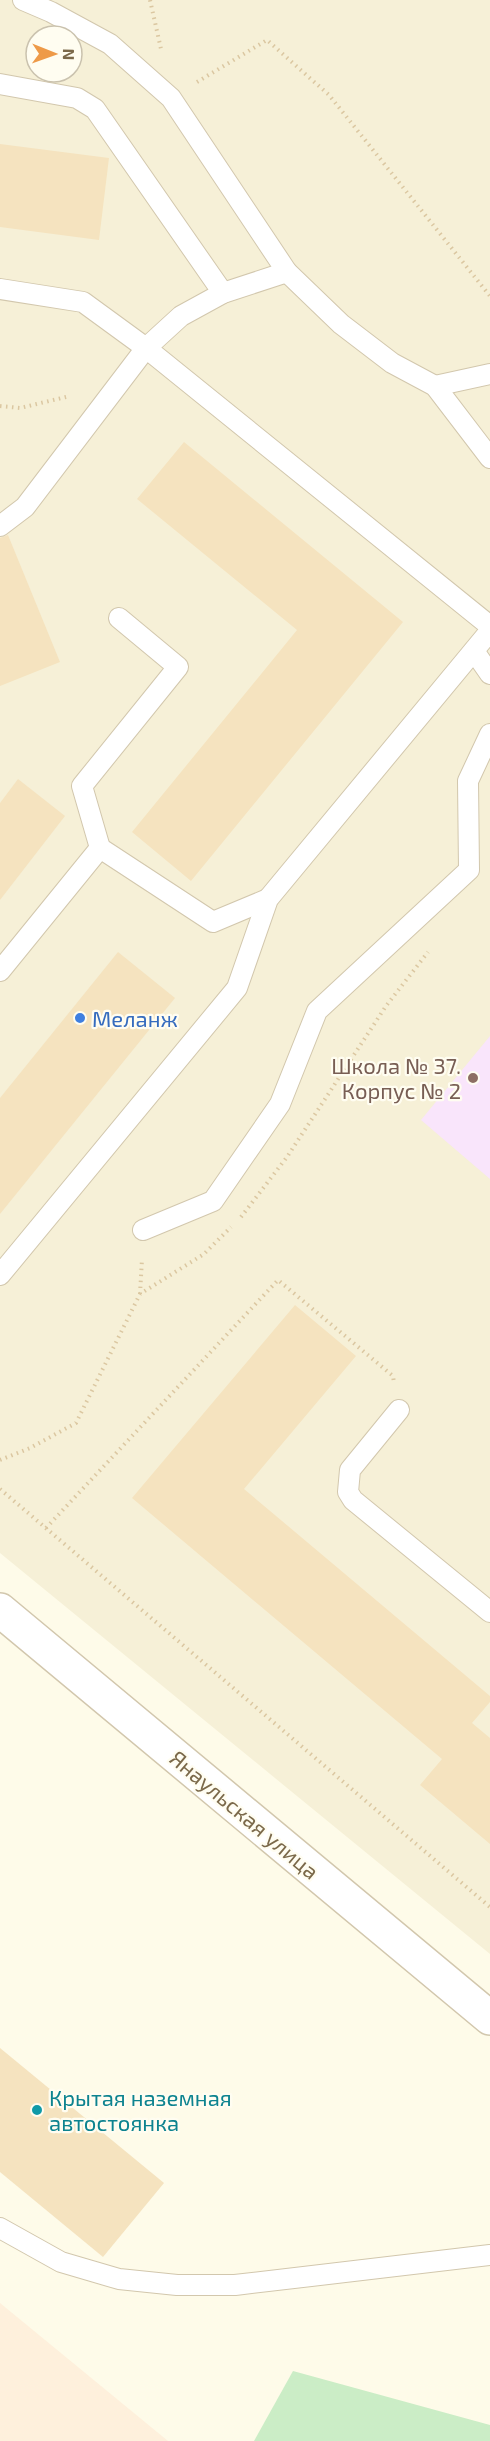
<svg xmlns="http://www.w3.org/2000/svg" width="490" height="2441" viewBox="0 0 490 2441" font-family="'Exo 2',sans-serif">
  <rect width="100%" height="100%" fill="#fefbe9"/>
  <path fill="#f6f0d7" fill-rule="evenodd" d="M 0,0 L 490,0 L 490,1954 L 0,1553 ZM 36,36 L 72,36 L 72,72 L 36,72 Z"/>
  <path fill="#fef0dc" d="M 0,2303 L 168,2441 L 0,2441 Z"/>
  <path fill="#f9e5fb" d="M 490,1036 L 490,1179 L 421,1120 Z"/>
  <path fill="#cbedc6" d="M 293,2371 L 490,2425 L 490,2441 L 254,2441 Z"/>
  <g fill="#f5e3bf">
    <path d="M 0,144 L 109,158 L 99,240 L 0,227 Z"/>
    <path d="M 184,442 L 403,622 L 191,881 L 132,832 L 297,630 L 137,499 Z"/>
    <path d="M 8,535 L 60,662 L 0,686 L 0,538 Z"/>
    <path d="M 18,779 L 65,816 L 0,900 L 0,803 Z"/>
    <path d="M 118,952 L 175,998 L 0,1214 L 0,1098 Z"/>
    <path d="M 295,1305 L 356,1356 L 244,1489 L 490,1696 L 490,1702 L 472,1723 L 490,1738 L 490,1844 L 420,1785 L 442,1759 L 132,1498 Z"/>
    <path d="M 0,2048 L 164,2183 L 103,2257 L 0,2172 Z"/>
  </g>
  <g fill="none" stroke-linecap="round" stroke-linejoin="round">
    <defs>
      <g id="service">
        <path d="M 23,0 L 51,12 L 110,44 L 171,98 L 287,272 L 341,324 L 392,363 L 435,386 L 490,458"/>
        <path d="M 0,84 L 77,98 L 95,109 L 223,293"/>
        <path d="M 0,289 L 83,302 L 146,348 L 490,626"/>
        <path d="M 435,386 L 490,374"/>
        <path d="M 0,526 L 25,507 L 146,348 L 181,316 L 223,293 L 287,272"/>
        <path d="M 474,651 L 490,674"/>
        <path d="M 100,848 L 82,786 L 178,667 L 119,618"/>
        <path d="M 0,971 L 100,848 L 213,922 L 268,899"/>
        <path d="M 143,1230 L 213,1201 L 280,1104 L 317,1011 L 469,870 L 468,781 L 490,734"/>
        <path d="M 0,1275 L 237,988 L 268,899 L 490,631"/>
        <path d="M 399,1410 L 350,1470 L 348,1492 L 353,1500 L 490,1612"/>
        <path d="M 0,2228 L 61,2262 L 119,2279 L 177,2285 L 235,2285 L 490,2255"/>
      </g>
      <path id="minor" d="M 0,1610 L 490,2018"/>
    </defs>
    <use href="#service" stroke="#d2c7ad" stroke-width="22"/>
    <use href="#minor" stroke="#d2c7ad" stroke-width="36"/>
    <g stroke="#dbc7a1" stroke-width="4" stroke-dasharray="1.5 4.5" stroke-linecap="butt">
      <path d="M 150,0 L 161,49"/>
      <path d="M 197,82 L 267,40 L 329,95 L 490,296"/>
      <path d="M 0,406 L 20,408 L 70,396"/>
      <path d="M 241,1217 L 287,1157 L 386,1006 L 428,952"/>
      <path d="M 140,1294 L 142,1259"/>
      <path d="M 0,1460 L 30,1448 L 76,1423 L 140,1294 L 204,1254 L 231,1227"/>
      <path d="M 0,1489 L 490,1907"/>
      <path d="M 46,1528 L 278,1280 L 393,1376 L 394,1383"/>
    </g>
    <use href="#service" stroke="#fff" stroke-width="20"/>
    <use href="#minor" stroke="#fff" stroke-width="33"/>
  </g>
  <circle fill="#3f7fe0" stroke="#fffdf1" stroke-width="2" cx="80" cy="1018" r="6"/>
  <circle fill="#8d6e63" stroke="#fffdf1" stroke-width="2" cx="473" cy="1078" r="6"/>
  <circle fill="#0f9aa8" stroke="#fffdf1" stroke-width="2" cx="37" cy="2110" r="6"/>
  <g text-anchor="middle" dominant-baseline="central" stroke-width="4.5" stroke-linejoin="round" paint-order="stroke">
    <g font-size="22" fill="#366cbe" stroke="#fffdf1" text-anchor="start">
      <text x="92" y="1018">Меланж</text>
    </g>
    <g font-size="22" fill="#785e54" stroke="#fffdf1" text-anchor="end">
      <text x="461" y="1065">Школа № 37.<tspan x="461" dy="25">Корпус № 2</tspan></text>
    </g>
    <g font-size="22" fill="#7b694a" stroke="#fffdf1">
      <text transform="translate(245 1814) rotate(40)">Янаульская улица</text>
    </g>
    <g font-size="22" fill="#0d838f" stroke="#fffdf1" text-anchor="start">
      <text x="49" y="2097">Крытая наземная<tspan x="49" dy="25">автостоянка</tspan></text>
    </g>
  </g>
  <g transform="translate(54 54) rotate(91)"><circle r="28" fill="#fffdf1" stroke="#cac2ae" stroke-width="1.5"/>
  <path d="M0-4.5L10 22L0 15L-10 22Z" fill="#ee9a48"/>
  <text y="-9" font-size="16" font-weight="bold" text-anchor="middle" fill="#7b694a">N</text>
  </g>
</svg>
